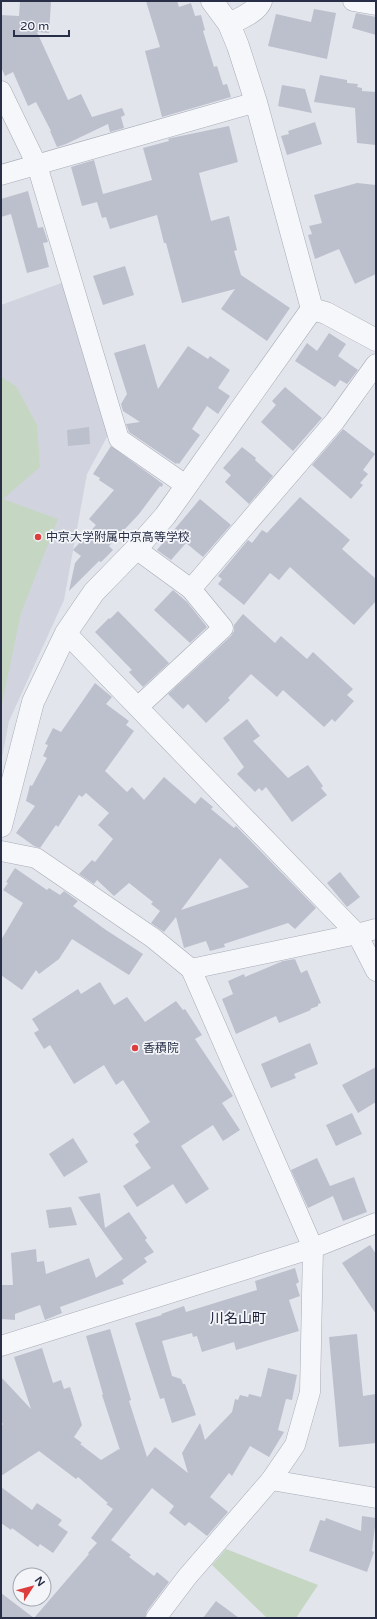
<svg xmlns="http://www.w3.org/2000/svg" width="377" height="1619" viewBox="0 0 377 1619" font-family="'Varela Round','Noto Sans JP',sans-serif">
  <rect width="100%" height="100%" fill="#e3e5ec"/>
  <path fill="#d1d4df" d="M 64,282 L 108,435 L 87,474 L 64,600 L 9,721 L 1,763 L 1,305 Z"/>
  <g fill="#c5d7c3">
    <path d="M 1,377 L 16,386 L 37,425 L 40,467 L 3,499 L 58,519 L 21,613 L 1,709 Z"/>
    <path d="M 226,1549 L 318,1585 L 296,1618 L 267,1618 L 212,1565 Z"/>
  </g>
  <g fill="#bcc0cd" fill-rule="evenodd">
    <path d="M 20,1 L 51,2 L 49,33 L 37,32 L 68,100 L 81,94 L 92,117 L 122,108 L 125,115 L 121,117 L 124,128 L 110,132 L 108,124 L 66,144 L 57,147 L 50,131 L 51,131 L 36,102 L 28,106 L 13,72 L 5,76 L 1,67 L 1,15 L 19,16 Z"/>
    <path d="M 146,1 L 177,1 L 179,7 L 191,3 L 195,16 L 201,15 L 205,30 L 203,31 L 214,67 L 217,66 L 223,85 L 227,84 L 231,97 L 162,117 L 145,51 L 160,47 Z"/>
    <path d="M 314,9 L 336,13 L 327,59 L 268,46 L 276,14 L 311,22 Z"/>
    <path d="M 356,13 L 376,17 L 376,35 L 352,28 Z"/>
    <path d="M 320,75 L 347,80 L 347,83 L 358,84 L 357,87 L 362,88 L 362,91 L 376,92 L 376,145 L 357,143 L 355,108 L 314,102 Z"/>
    <path d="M 282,85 L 305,89 L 312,113 L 278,106 Z"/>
    <path d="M 315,122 L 322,144 L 287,155 L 281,136 L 289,134 L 288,131 Z"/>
    <path d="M 229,126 L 238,162 L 199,173 L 211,221 L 229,216 L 237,250 L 234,251 L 241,275 L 290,308 L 267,341 L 221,309 L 235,289 L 182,303 L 166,243 L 164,243 L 157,215 L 110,229 L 106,217 L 102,218 L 97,202 L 82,206 L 71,167 L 94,160 L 103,194 L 152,180 L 143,148 L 169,141 L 168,139 L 171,138 Z"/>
    <path d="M 357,183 L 376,185 L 376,274 L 355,284 L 339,249 L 315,259 L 308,235 L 312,234 L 309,226 L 322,223 L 314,195 Z"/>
    <path d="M 28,191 L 38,228 L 43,227 L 48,242 L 43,243 L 49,267 L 27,273 L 11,214 L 1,217 L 1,199 Z"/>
    <path d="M 125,266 L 134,295 L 103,305 L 93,276 Z"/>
    <path d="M 329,333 L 346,344 L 338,356 L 358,370 L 347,384 L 340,380 L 335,387 L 295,361 L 307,343 L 317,351 Z"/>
    <path d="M 145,344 L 158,389 L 188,346 L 208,359 L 210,356 L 230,370 L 218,388 L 230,396 L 218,414 L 207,406 L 192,429 L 200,435 L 179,464 L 177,463 L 176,464 L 129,432 L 126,424 L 140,422 L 123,411 L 121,404 L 127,394 L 114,353 Z"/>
    <path d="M 285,387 L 322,418 L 293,451 L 261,422 L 276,405 L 272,401 Z"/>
    <path d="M 89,427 L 90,444 L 68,446 L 67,430 Z"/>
    <path d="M 343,429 L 375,454 L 363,470 L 368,474 L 360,483 L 363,485 L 351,499 L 312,465 Z"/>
    <path d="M 111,446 L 163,484 L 162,487 L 160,486 L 139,514 L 109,546 L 113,550 L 101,562 L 99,561 L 69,591 L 75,563 L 81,556 L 73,550 L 96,525 L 89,519 L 114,490 L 99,480 L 100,478 L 93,474 Z"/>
    <path d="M 242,447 L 256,458 L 255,460 L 273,476 L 249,504 L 225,482 L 231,475 L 223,468 Z"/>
    <path d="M 300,497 L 350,540 L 342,549 L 376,579 L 376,601 L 354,625 L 290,567 L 279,580 L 270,573 L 244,605 L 218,584 L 222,579 L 218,576 L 248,540 L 252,543 L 262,530 L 267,533 Z"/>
    <path d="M 200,499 L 231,525 L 203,557 L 186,543 L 171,560 L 157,550 Z"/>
    <path d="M 173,590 L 187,602 L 207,627 L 190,643 L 154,610 Z"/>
    <path d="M 118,611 L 169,663 L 143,687 L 129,672 L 132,670 L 95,632 L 109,618 L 110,619 Z"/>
    <path d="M 243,614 L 275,643 L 281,636 L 307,659 L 313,652 L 353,689 L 347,695 L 354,701 L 335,722 L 332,719 L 324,727 L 283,690 L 277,697 L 251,674 L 228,698 L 230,700 L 206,723 L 188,704 L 183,709 L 168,694 L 231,636 L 234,631 L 234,625 Z"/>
    <path d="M 95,683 L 112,697 L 106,704 L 129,721 L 126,725 L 134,731 L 105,771 L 127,792 L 132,787 L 144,800 L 164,777 L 195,804 L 201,797 L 213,807 L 211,809 L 234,828 L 236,826 L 316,908 L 295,929 L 288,923 L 224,944 L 225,947 L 210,951 L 206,941 L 184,948 L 176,917 L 164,932 L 151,923 L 160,911 L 151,904 L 153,902 L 129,883 L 114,896 L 97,880 L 94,884 L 79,874 L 92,860 L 95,862 L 113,839 L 98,825 L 109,813 L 86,793 L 82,797 L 79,795 L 58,827 L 56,825 L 40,848 L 34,846 L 16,833 L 35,806 L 26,801 L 30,785 L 32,786 L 47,758 L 43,756 L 48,745 L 45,744 L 53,728 L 61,732 ZM 220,858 L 249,887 L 181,910 Z"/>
    <path d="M 247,719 L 260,736 L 253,741 L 288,778 L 308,765 L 323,786 L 321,788 L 327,795 L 292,822 L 266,787 L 262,791 L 259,788 L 255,792 L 237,774 L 244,767 L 223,738 Z"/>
    <path d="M 15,868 L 47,890 L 49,888 L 60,895 L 64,891 L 78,901 L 73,906 L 106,930 L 143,954 L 129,975 L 72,939 L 59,959 L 39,974 L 36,970 L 22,990 L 1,975 L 1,940 L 23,903 L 3,890 L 8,883 L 6,882 Z"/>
    <path d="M 340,872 L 360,897 L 347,907 L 327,883 Z"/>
    <path d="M 295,959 L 301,973 L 307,970 L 321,1003 L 318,1004 L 318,1006 L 310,1009 L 311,1010 L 279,1023 L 276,1016 L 236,1034 L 222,999 L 233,994 L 228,981 L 244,974 L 245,977 L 283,961 Z"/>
    <path d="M 100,982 L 114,1005 L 127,997 L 145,1022 L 176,1001 L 183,1010 L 185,1009 L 202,1035 L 195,1039 L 233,1096 L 222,1103 L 240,1130 L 223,1141 L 213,1125 L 181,1146 L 209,1189 L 186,1204 L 173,1184 L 137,1207 L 123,1186 L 151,1168 L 135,1145 L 139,1142 L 133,1134 L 150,1122 L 123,1080 L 116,1085 L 104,1065 L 74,1084 L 50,1045 L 44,1049 L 34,1033 L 39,1030 L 32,1019 L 78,989 L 81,994 Z"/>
    <path d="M 310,1043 L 318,1064 L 294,1074 L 296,1078 L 271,1088 L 261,1064 Z"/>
    <path d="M 376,1067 L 376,1102 L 358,1113 L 342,1085 Z"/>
    <path d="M 352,1113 L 362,1134 L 336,1146 L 326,1125 Z"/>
    <path d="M 73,1138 L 88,1162 L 64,1177 L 49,1154 Z"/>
    <path d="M 317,1158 L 330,1186 L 354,1177 L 367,1212 L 343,1221 L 333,1196 L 308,1208 L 291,1170 Z"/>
    <path d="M 100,1193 L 105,1228 L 129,1212 L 147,1238 L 145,1240 L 154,1252 L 144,1258 L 147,1262 L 122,1280 L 124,1284 L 60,1307 L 62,1313 L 45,1320 L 40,1305 L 15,1314 L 15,1320 L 1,1319 L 1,1285 L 13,1285 L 11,1253 L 36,1249 L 37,1262 L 44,1261 L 46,1274 L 89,1258 L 96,1278 L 123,1259 L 78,1197 Z"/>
    <path d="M 71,1207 L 77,1225 L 49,1228 L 46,1210 Z"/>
    <path d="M 370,1245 L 376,1254 L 376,1314 L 342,1263 Z"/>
    <path d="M 295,1268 L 299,1282 L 296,1284 L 300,1296 L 289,1300 L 299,1331 L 236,1350 L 234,1342 L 202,1352 L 197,1336 L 193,1337 L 192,1333 L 162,1341 L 172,1376 L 181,1379 L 183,1384 L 185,1384 L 196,1415 L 172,1423 L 164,1398 L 160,1399 L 135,1323 L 162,1315 L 161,1314 L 184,1306 L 186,1312 L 257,1290 L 255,1281 Z"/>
    <path d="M 110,1329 L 131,1400 L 129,1401 L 147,1457 L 155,1447 L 188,1473 L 182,1453 L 200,1423 L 205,1440 L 232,1412 L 235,1399 L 238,1400 L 240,1395 L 248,1397 L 249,1394 L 261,1397 L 268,1368 L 297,1375 L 292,1400 L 286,1399 L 278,1430 L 284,1432 L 269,1457 L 250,1446 L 232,1476 L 229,1473 L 210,1497 L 228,1512 L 207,1536 L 189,1522 L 185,1526 L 169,1513 L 174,1506 L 152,1488 L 111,1540 L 131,1555 L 129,1557 L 154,1576 L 157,1572 L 169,1582 L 147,1611 L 145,1618 L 34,1618 L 89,1554 L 88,1553 L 97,1543 L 91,1538 L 113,1509 L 106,1504 L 108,1503 L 78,1477 L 76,1479 L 39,1451 L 1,1476 L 1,1426 L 3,1424 L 1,1422 L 1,1377 L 31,1409 L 14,1357 L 42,1348 L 53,1383 L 61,1380 L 64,1389 L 70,1387 L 82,1425 L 74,1437 L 82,1443 L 80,1444 L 101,1460 L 119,1449 L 120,1450 L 102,1395 L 103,1394 L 86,1336 Z"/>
    <path d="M 357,1334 L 363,1396 L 376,1394 L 376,1443 L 339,1447 L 329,1337 Z"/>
    <path d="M 1,1487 L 32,1510 L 37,1503 L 62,1520 L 58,1525 L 68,1532 L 53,1553 L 40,1544 L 38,1547 L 12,1528 L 11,1530 L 1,1523 Z"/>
    <path d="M 362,1516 L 376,1518 L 372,1551 L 374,1552 L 367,1572 L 309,1551 L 320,1520 L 325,1521 L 326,1518 L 361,1531 Z"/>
    <path d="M 1,1593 L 34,1618 L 1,1618 Z"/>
    <path d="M 216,1601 L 239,1618 L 203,1618 Z"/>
  </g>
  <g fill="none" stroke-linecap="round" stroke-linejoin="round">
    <defs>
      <g id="minor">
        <path d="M 353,1 L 376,5"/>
        <path d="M 1,91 L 37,165 L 119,439 L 187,486"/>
        <path d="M 1,175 L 256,102"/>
        <path d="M 136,549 L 191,589 L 223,628 L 138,707"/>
        <path d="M 191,589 L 335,421 L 376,364"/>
        <path d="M 66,633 L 357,934 L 376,971"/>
        <path d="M 1,851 L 36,858 L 153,938 L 191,969 L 313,1248 L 310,1392 L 295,1445 L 271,1480 L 187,1577 L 156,1618"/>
        <path d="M 191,969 L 357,934 L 376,929"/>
        <path d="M 1,1346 L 313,1248 L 376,1223"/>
        <path d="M 271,1480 L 376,1498"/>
      </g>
      <g id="tertiary">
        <path d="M 212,1 L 229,24 L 238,46 L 256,102 L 312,309 L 326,313 L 376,340"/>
        <path d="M 229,24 C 239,19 257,12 261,1"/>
        <path d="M 1,826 L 33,702 L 66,633 L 94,592 L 136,549 L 165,516 L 312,309"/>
      </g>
    </defs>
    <use href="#minor" stroke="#a7abb7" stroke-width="21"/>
    <use href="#tertiary" stroke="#a7abb7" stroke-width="23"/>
    <use href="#minor" stroke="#f6f7fa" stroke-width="20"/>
    <use href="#tertiary" stroke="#f6f7fa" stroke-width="22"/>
  </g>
  <g fill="#dd3d3c" stroke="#f3f5f9" stroke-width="1.5">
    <circle cx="38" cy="537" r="4"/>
    <circle cx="135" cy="1048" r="4"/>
  </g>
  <g text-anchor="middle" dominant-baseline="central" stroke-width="3.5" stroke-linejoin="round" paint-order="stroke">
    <g font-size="12" fill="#282f47" stroke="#f3f5f9" text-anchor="start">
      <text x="46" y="537">中京大学附属中京高等学校</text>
      <text x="143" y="1048">香積院</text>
    </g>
    <g font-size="14" fill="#1b2038" stroke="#f3f5f9">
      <text x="238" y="1318">川名山町</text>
    </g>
  </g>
  <rect width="377" height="1619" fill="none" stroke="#282f47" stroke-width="4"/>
  <g transform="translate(32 1587) rotate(54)"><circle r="19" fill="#f3f5f9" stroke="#a2a6b2"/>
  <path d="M0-3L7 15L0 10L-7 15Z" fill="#dd3d3c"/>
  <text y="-6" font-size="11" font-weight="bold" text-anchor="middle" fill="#282f47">N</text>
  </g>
  <path d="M14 30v6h55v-6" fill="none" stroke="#282f47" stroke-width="2"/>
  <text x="20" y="30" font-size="12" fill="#282f47" stroke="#f3f5f9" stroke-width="3" paint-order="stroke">20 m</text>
</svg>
